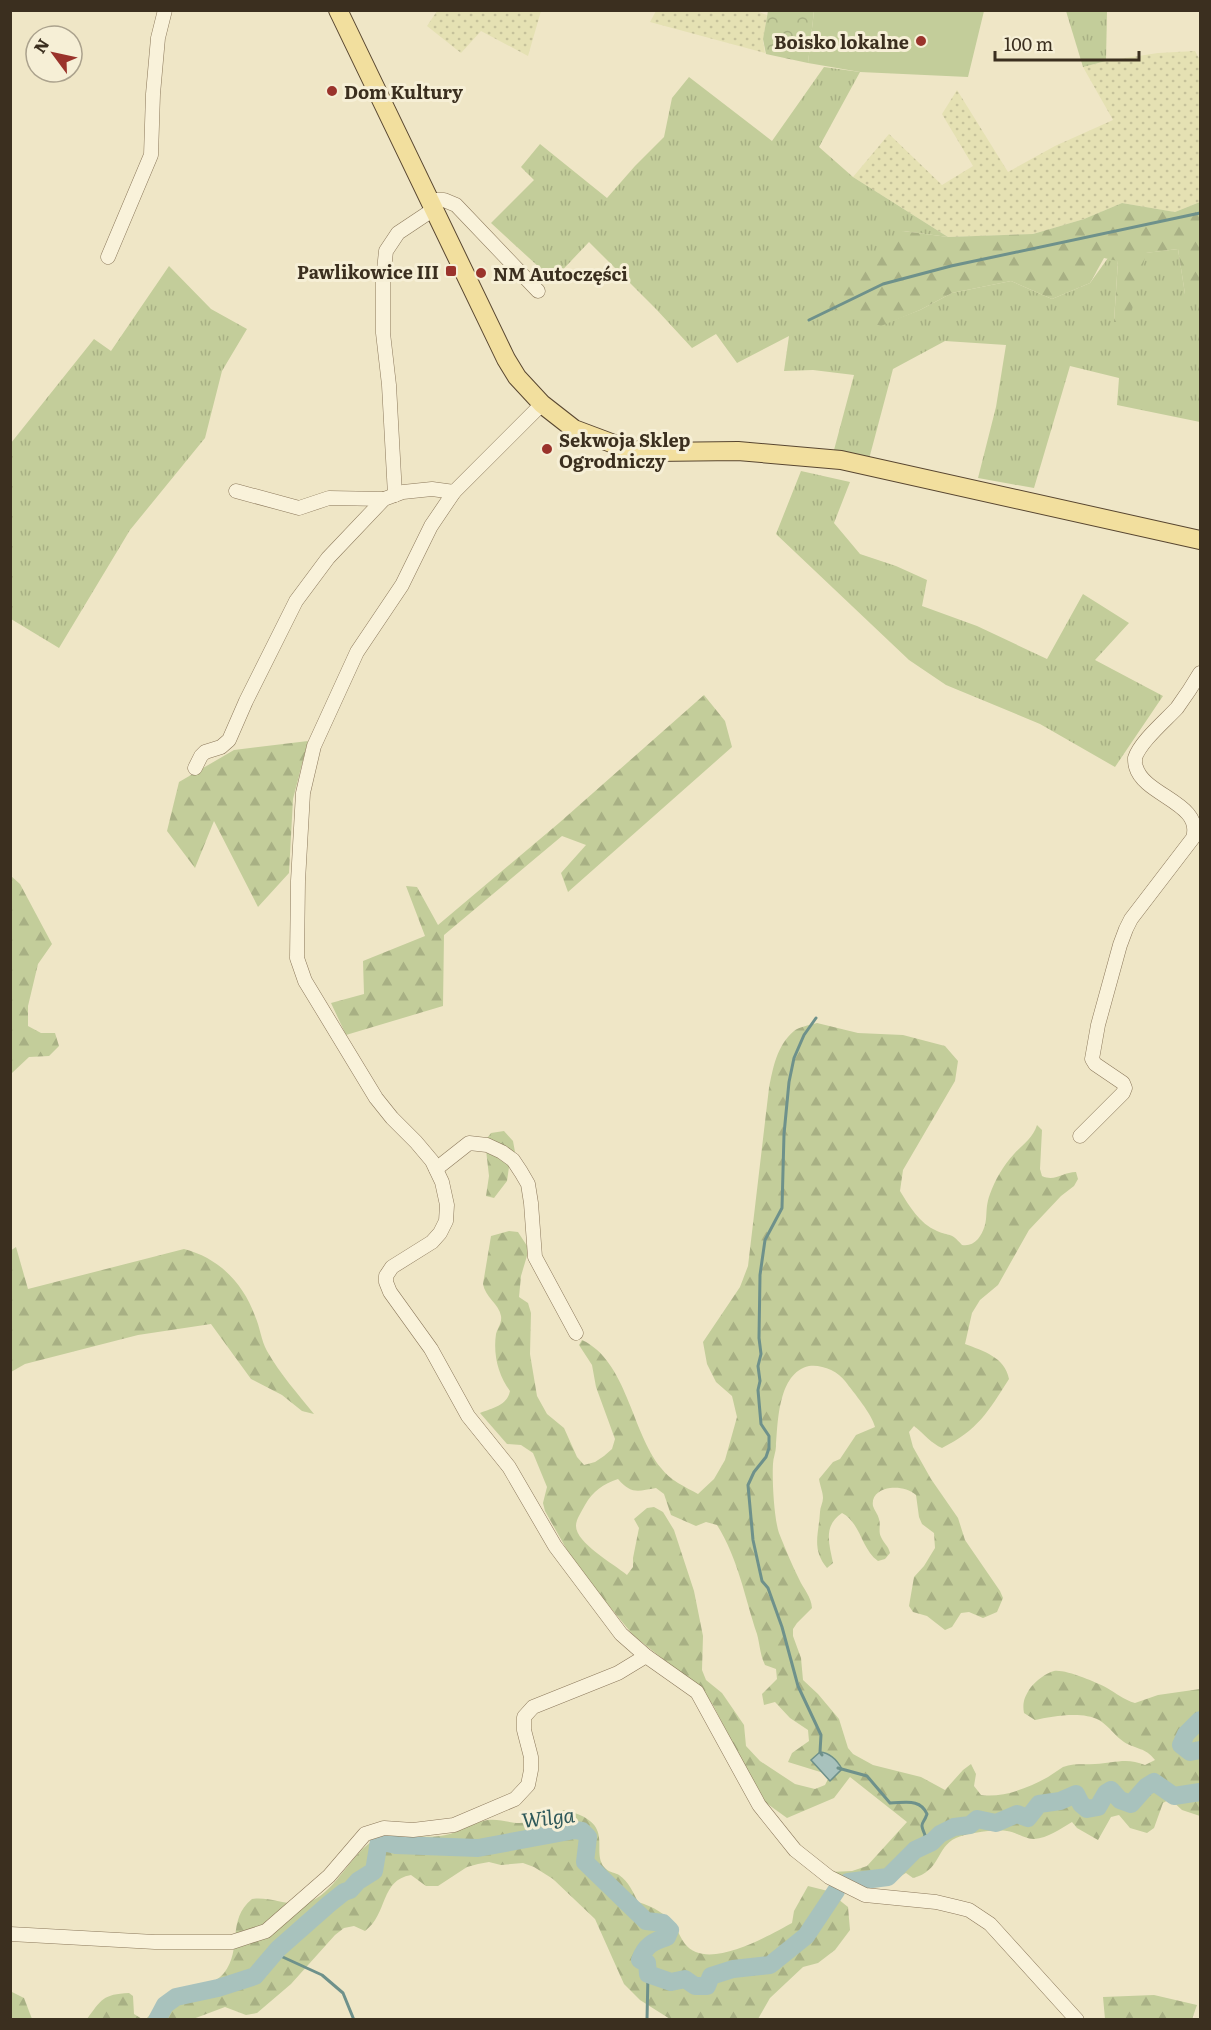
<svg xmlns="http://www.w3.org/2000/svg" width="1211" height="2030" viewBox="0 0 1211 2030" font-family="Literata,serif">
  <defs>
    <pattern id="farmland-dots" width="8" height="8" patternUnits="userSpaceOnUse" patternTransform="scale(1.5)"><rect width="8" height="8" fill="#e5e1b3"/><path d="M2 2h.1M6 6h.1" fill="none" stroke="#c5c19a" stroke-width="1.8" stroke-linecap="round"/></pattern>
    <pattern id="grass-tufts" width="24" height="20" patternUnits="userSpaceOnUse" patternTransform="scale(1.5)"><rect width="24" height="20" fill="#c3cd9a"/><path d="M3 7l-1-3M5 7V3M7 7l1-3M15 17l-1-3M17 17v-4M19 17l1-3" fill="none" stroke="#a8b084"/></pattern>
    <pattern id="forest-firs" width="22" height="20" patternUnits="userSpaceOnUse" patternTransform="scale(1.5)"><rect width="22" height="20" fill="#c3cd9a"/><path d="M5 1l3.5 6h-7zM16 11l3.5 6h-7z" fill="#a8b084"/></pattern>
    <pattern id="park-crowns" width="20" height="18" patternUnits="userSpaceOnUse" patternTransform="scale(1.5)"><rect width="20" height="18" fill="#c3cd9a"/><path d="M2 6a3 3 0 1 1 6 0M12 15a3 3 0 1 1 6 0" fill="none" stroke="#a8b084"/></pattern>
  </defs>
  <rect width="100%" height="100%" fill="#efe6c6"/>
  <g fill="url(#farmland-dots)">
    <path d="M 437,11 L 437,10 L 541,11 L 528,56 L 481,31 L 461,53 L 427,26 Z"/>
    <path d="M 656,11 L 756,11 L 767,15 L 763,41 L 765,53 L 650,22 Z"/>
    <path d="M 1195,51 L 1200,60 L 1200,202 L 1175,212 L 1122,203 L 1084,219 L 1033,234 L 948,237 L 853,177 L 889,134 L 942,185 L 973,166 L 942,114 L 957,90 L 1008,172 L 1055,146 L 1113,120 L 1083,67 L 1106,61 L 1158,53 Z"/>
  </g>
  <g fill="url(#grass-tufts)">
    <path d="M 1066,11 L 1107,11 L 1106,61 L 1083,67 Z"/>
    <path d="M 824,67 L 860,72 L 819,147 L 853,177 L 948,237 L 903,231 L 881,325 L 920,310 L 952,293 L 1011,281 L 1052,299 L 1090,283 L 1108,258 L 1118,260 L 1114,321 L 1145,253 L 1178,249 L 1185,294 L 1200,294 L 1200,422 L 1117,405 L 1119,378 L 1070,366 L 1034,488 L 978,478 L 996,407 L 1006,345 L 945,341 L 893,369 L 869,459 L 834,450 L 854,375 L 813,370 L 784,371 L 789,336 L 737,363 L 716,334 L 692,348 L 656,309 L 589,242 L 553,280 L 491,223 L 534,180 L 521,167 L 540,144 L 607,198 L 635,166 L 664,137 L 672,98 L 689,77 L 772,141 Z"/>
    <path d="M 169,266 L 211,309 L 247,329 L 222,371 L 205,438 L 130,530 L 59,648 L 11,619 L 11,443 L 94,339 L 111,351 Z"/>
    <path d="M 801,471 L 850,482 L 834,523 L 860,554 L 896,566 L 927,580 L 922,606 L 977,626 L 1047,659 L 1083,594 L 1129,623 L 1095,660 L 1163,696 L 1115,767 L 1040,724 L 946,685 L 909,660 L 776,534 Z"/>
  </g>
  <g fill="url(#forest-firs)" fill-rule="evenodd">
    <path d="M 1200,202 L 1200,294 L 1185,294 L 1178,249 L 1146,253 L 1129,322 L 1114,322 L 1118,261 L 1104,258 L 1090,283 L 1052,299 L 1011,281 L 952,293 L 920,310 L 881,326 L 825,306 L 903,231 L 948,237 L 1033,234 L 1084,219 L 1122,203 L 1175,212 Z"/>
    <path d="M 704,695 L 725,721 L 732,747 L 568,892 L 561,873 L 586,845 L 562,836 L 444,935 L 443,1006 L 346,1035 L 331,1003 L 364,994 L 363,961 L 425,936 L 406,886 L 417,887 L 438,925 L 559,823 Z"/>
    <path d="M 308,741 L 293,799 L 289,873 L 258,907 L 214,821 L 195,868 L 167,831 L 179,782 L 234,750 Z"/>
    <path d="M 11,876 L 20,884 L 52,944 L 38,964 L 28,1006 L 28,1026 L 41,1033 L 55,1033 L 59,1046 L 49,1056 L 29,1057 L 12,1073 L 11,1121 Z"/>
    <path d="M 817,1023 L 858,1033 L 903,1035 L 945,1046 L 958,1061 L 955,1081 L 903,1170 L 900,1191 C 910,1207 919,1223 937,1231 C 950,1237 950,1231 962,1245 C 969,1246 973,1244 978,1239 C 991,1222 983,1212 990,1194 C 995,1180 1003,1166 1014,1154 C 1023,1144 1033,1138 1037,1125 L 1042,1130 L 1040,1169 L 1042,1176 C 1055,1182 1063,1172 1076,1172 L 1078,1179 L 1074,1186 L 1061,1196 L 1029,1230 L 998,1285 L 980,1300 L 972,1313 L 965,1344 C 983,1351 1005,1357 1009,1379 C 988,1412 978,1430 942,1448 C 932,1444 923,1433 914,1426 L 909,1432 L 913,1447 L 931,1479 L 958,1518 L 965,1540 L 1000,1591 L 1003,1598 L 997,1612 L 983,1618 L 969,1612 L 961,1613 L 952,1627 L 945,1630 L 927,1616 L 913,1612 L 909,1606 L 914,1577 L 924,1566 L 935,1548 L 934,1533 L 922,1524 L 919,1517 L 916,1495 C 909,1489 900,1487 890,1488 C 881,1489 871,1495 873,1506 C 874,1510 878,1514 879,1519 C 881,1525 878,1531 881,1537 C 884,1544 888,1545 890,1553 L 885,1559 L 878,1561 C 861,1549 861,1523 842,1513 C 823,1526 829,1543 833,1563 L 827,1568 C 811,1549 819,1533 820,1512 C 820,1507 823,1503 823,1498 C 823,1492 820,1486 819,1479 L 833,1462 L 840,1459 L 856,1435 L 875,1427 C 872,1414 854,1393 845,1381 C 838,1371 821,1364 809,1366 C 778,1373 778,1422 776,1446 C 776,1452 773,1458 773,1464 C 772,1480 774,1518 779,1533 C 785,1548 792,1565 799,1579 C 804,1590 811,1596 812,1608 L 797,1623 L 793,1629 L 793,1636 L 801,1658 L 803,1680 L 818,1694 L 839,1719 L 848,1748 L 853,1754 L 873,1765 L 921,1777 L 945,1790 L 963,1770 L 971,1764 L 976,1774 L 974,1786 L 981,1795 C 1003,1798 1028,1788 1048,1777 C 1053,1774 1058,1770 1063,1767 C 1073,1763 1085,1765 1095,1764 C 1114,1763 1127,1757 1145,1765 L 1155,1760 C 1145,1747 1137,1750 1124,1742 C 1115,1736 1109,1726 1099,1720 C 1083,1711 1052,1716 1035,1720 L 1024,1713 C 1022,1702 1025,1696 1031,1687 C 1036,1681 1046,1673 1054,1671 C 1065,1669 1096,1682 1107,1688 C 1116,1693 1124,1700 1135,1703 L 1158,1695 L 1200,1689 L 1200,1816 L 1182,1810 L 1170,1799 L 1163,1803 L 1154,1828 L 1147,1833 L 1130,1828 L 1119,1815 L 1111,1817 L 1098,1840 L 1077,1828 L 1072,1822 C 1060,1829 1048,1838 1034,1839 C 1024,1839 1016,1832 1007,1831 C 995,1829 967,1833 956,1838 C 936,1847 941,1871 913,1878 L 906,1873 C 900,1876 895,1881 889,1883 C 869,1890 850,1881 831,1872 L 852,1871 L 867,1866 L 907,1822 L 850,1777 L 834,1798 L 787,1818 L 762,1800 L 713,1705 L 700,1689 L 633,1635 L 605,1601 L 584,1580 L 545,1511 L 543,1503 L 547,1487 L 533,1453 L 521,1445 L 507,1444 L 480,1413 C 492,1408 507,1406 510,1391 C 498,1375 493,1354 496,1334 C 498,1327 502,1323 501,1316 C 499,1304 485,1297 483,1284 L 491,1236 L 509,1231 L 518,1232 L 529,1249 L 521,1276 L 519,1297 L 528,1303 L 531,1313 L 530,1354 L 537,1396 L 547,1414 L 564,1428 L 577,1457 L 584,1465 L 595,1462 L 604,1456 L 612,1449 L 615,1439 L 596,1387 L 592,1365 L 579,1345 L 582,1340 C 627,1361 631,1431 661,1468 C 670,1480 685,1487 698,1494 L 714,1479 L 725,1460 L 737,1417 L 732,1396 L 716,1382 L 707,1364 L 703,1342 L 740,1287 L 748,1266 L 769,1088 C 773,1068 777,1045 794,1031 C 799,1027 810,1025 817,1023 ZM 618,1479 C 632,1495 638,1491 656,1488 L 664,1494 L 671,1515 L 696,1526 L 706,1522 L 717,1525 C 738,1558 745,1598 757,1634 C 760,1645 760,1655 765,1665 L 776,1669 L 777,1679 L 762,1694 L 764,1705 L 775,1702 L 790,1718 L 808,1730 L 809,1741 L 792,1753 L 788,1762 L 830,1775 L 825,1785 L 815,1789 L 795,1784 L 760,1761 L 746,1746 L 744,1725 L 722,1693 L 706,1680 L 702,1670 L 703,1636 L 694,1591 L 674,1530 L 663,1512 L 654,1507 L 647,1508 L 634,1519 L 639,1528 L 633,1558 L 633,1567 L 627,1575 C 614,1564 576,1543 576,1526 C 576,1519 582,1511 585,1505 C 593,1491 603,1484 618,1479 Z"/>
    <path d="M 504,1131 L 513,1141 L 515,1152 L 509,1167 L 507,1181 L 494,1198 L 486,1196 L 489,1176 L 485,1141 L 491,1133 Z"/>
    <path d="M 16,1247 L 28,1289 L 184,1249 C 219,1258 243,1283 255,1316 C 260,1327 261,1340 267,1351 C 280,1374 298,1394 314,1414 L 302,1411 L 282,1395 L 251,1379 L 211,1324 L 138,1335 L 25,1364 L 11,1372 L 10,1251 Z"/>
    <path d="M 563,1810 C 620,1822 588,1852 606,1869 C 609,1872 616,1873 619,1875 C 629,1882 633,1892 638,1902 C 652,1906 669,1915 676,1928 C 679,1933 681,1939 685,1944 C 707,1972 768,1936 792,1923 L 794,1911 L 808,1886 L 828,1891 L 848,1907 L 850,1930 L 835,1950 L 818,1963 L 803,1967 L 770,1998 L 758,2019 L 670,2019 L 640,2000 L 624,1984 L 595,1919 L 553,1879 L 534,1867 L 523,1863 L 501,1865 L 489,1862 L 478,1864 L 467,1867 L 438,1886 L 426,1886 L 411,1875 C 380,1880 388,1914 365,1931 L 354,1926 L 344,1928 L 335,1935 L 291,1984 L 257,2013 L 246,2015 L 225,2007 L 193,2019 L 145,2020 L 170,1994 L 192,1985 L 204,1987 C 211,1983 219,1979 224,1973 C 243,1949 226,1920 252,1899 C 272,1896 291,1909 311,1901 C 337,1891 356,1844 381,1837 C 399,1831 421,1839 440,1836 C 456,1834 468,1825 483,1821 C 496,1817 507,1823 520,1823 C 532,1823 551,1813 563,1810 Z"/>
    <path d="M 10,1991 L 24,1998 L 32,2019 L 11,2019 Z"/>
    <path d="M 129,1993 L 133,1996 L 134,2014 L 142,2019 L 87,2019 C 101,2000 103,1994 129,1993 Z"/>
    <path d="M 1154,1995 L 1197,2005 L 1192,2019 L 1166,2018 L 1165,2020 L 1105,2019 L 1103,1997 Z"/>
  </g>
  <path fill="url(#park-crowns)" d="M 768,11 L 814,11 L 808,63 L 766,54 L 763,39 Z"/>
  <path fill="#c3cd9a" d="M 814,11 L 814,10 L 984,11 L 968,77 L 860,72 L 808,63 Z"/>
  <path fill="#a8c2bd" stroke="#6e918b" stroke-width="1.5" d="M 820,1752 C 831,1753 837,1760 842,1769 L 830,1781 L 811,1760 Z"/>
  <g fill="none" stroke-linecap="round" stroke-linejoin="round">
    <g stroke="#6e918b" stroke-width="3">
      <path d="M 809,320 L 883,284 L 951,266 L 1200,213"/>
      <path d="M 816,1018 L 804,1035 L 794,1058 L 789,1082 L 784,1134 L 782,1208 L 765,1240 L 760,1275 L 759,1338 L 761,1354 L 758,1366 L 760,1381 L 758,1390 L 761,1424 L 769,1436 L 769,1448 L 766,1457 L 754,1472 L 748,1485 L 753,1540 L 762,1581 L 768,1588 L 782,1627 L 798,1686 L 821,1735 L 820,1752 L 822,1755"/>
      <path d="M 838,1768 L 867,1776 L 890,1803 C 905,1803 920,1798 927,1814 C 923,1826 919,1821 925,1835 L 921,1847"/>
      <path d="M 274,1953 L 322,1975 L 343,1993 L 354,2020"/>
      <path d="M 647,2020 L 648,1974"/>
    </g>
    <g stroke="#a8c2bd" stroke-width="18">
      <path d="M 1200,1720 L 1186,1734 L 1181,1745 L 1190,1752 L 1200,1750"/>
      <path d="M 848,1882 L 888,1877 L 915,1850 L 932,1842 L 940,1834 L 954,1827 L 970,1825 L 977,1819 L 996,1823 L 1017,1814 L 1028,1818 L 1039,1804 L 1060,1801 L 1076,1794 L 1081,1804 L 1087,1809 L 1098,1807 L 1106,1793 L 1111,1790 L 1120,1800 L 1131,1804 L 1146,1787 L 1154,1782 L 1174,1796 L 1200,1792"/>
      <path d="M 157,2020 L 165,2005 L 176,1997 L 218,1988 L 255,1976 L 278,1949 L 329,1904 L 344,1892 L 350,1890 L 358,1881 L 374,1871 L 379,1841 L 396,1845 L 478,1848 L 575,1830 L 582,1831 L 588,1837 L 585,1862 L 646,1921 L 663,1923 L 670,1930 L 667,1937 C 653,1941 645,1946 640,1960 L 647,1963 L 648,1974 L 671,1982 L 685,1979 L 695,1986 L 707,1986 L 711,1976 L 733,1969 L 770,1965 L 806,1936 L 836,1891"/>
    </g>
    <defs>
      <g id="minor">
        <path d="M 430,200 L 444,200 L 456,205 L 538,291"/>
        <path d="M 108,257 L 151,155 L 153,94 L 158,38 L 165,10"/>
        <path d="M 542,404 L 454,492 L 431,526 L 402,585 L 357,652 L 314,746 L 303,793 L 298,881 L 297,958 L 305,981 L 376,1098 L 392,1118 L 416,1142 L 432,1161 L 442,1182 L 447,1205 L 446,1221 L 440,1233 L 432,1242 L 392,1267 L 386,1276 L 386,1282 L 390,1292 L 431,1349 L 468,1416 L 509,1467 L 555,1546 L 621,1634 L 646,1656 L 697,1692 L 759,1805 L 795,1850 L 829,1877 L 865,1895 L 936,1902 L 957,1907 L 969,1910 L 990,1924 L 1077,2020"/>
        <path d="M 236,491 L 299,508 L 329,498 L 384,499"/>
        <path d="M 395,495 L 389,385 L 383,333 L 383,280 L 386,251 L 398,233 L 434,209"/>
        <path d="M 195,768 L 201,756 L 205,752 L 221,747 L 229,740 L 246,701 L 296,601 L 328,558 L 384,499 L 403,492 L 432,489 L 454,492"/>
        <path d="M 1080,1136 L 1123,1093 L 1125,1088 L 1123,1083 L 1095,1064 L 1092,1059 L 1098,1025 L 1120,945 L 1126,929 L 1131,919 L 1193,838 C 1204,803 1144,796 1136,767 C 1135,766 1135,760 1135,758 C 1140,742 1165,721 1177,708 C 1185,697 1193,685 1200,673"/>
        <path d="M 436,1169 L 469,1143 L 487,1145 L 502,1152 L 513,1160 L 521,1172 L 528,1184 L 531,1203 L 535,1257 L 576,1333"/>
        <path d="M 10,1934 L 155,1942 L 232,1942 L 266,1931 L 329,1876 L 365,1834 L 384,1828 L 413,1830 L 454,1825 L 515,1799 L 528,1785 L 531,1770 L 531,1757 L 524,1730 L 524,1717 L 533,1707 L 618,1673 L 646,1656"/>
      </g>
      <path id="major" d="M 338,10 L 506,359 L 517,377 L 542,404 L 574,429 L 630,450 L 654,452 L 738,451 L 841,460 L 1200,540"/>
    </defs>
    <use href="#minor" stroke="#8b785b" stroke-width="15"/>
    <use href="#major" stroke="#584630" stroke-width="20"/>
    <use href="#minor" stroke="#f9f2da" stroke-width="14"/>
    <use href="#major" stroke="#f2df9e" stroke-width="18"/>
  </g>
  <g fill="#9a332b" stroke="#f6efd6" stroke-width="2">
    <circle cx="921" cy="41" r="6"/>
    <circle cx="332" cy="91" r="6"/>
    <rect x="445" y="265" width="12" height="12" rx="3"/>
    <circle cx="481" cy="273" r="6"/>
    <circle cx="547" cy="449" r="6"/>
  </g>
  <g text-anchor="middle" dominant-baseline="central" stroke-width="6" stroke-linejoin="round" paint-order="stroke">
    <g font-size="18" font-weight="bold" fill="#3b2f1f" stroke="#f6efd6" text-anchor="start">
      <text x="909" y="41" text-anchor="end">Boisko lokalne</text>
      <text x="344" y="91">Dom Kultury</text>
      <text x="439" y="271" text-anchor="end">Pawlikowice III</text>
      <text x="493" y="273">NM Autoczęści</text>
      <text x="559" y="439">Sekwoja Sklep<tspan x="559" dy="21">Ogrodniczy</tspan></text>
    </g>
    <g font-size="20" font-style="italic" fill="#2f595a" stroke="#f6efd6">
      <text transform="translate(548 1816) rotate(-6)">Wilga</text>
    </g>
  </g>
  <rect width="1211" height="2030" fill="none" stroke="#3b2f1f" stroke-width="24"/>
  <g transform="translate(54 54) rotate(303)"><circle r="28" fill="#f6efd6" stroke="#aba28d" stroke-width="1.5"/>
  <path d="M0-4.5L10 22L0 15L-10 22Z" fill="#9a332b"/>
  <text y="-9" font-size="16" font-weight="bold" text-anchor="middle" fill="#3b2f1f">N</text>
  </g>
  <path d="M995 51v9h144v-9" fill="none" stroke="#3b2f1f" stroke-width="3"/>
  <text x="1004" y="51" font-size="18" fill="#3b2f1f" stroke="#f6efd6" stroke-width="4.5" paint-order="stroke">100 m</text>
</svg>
